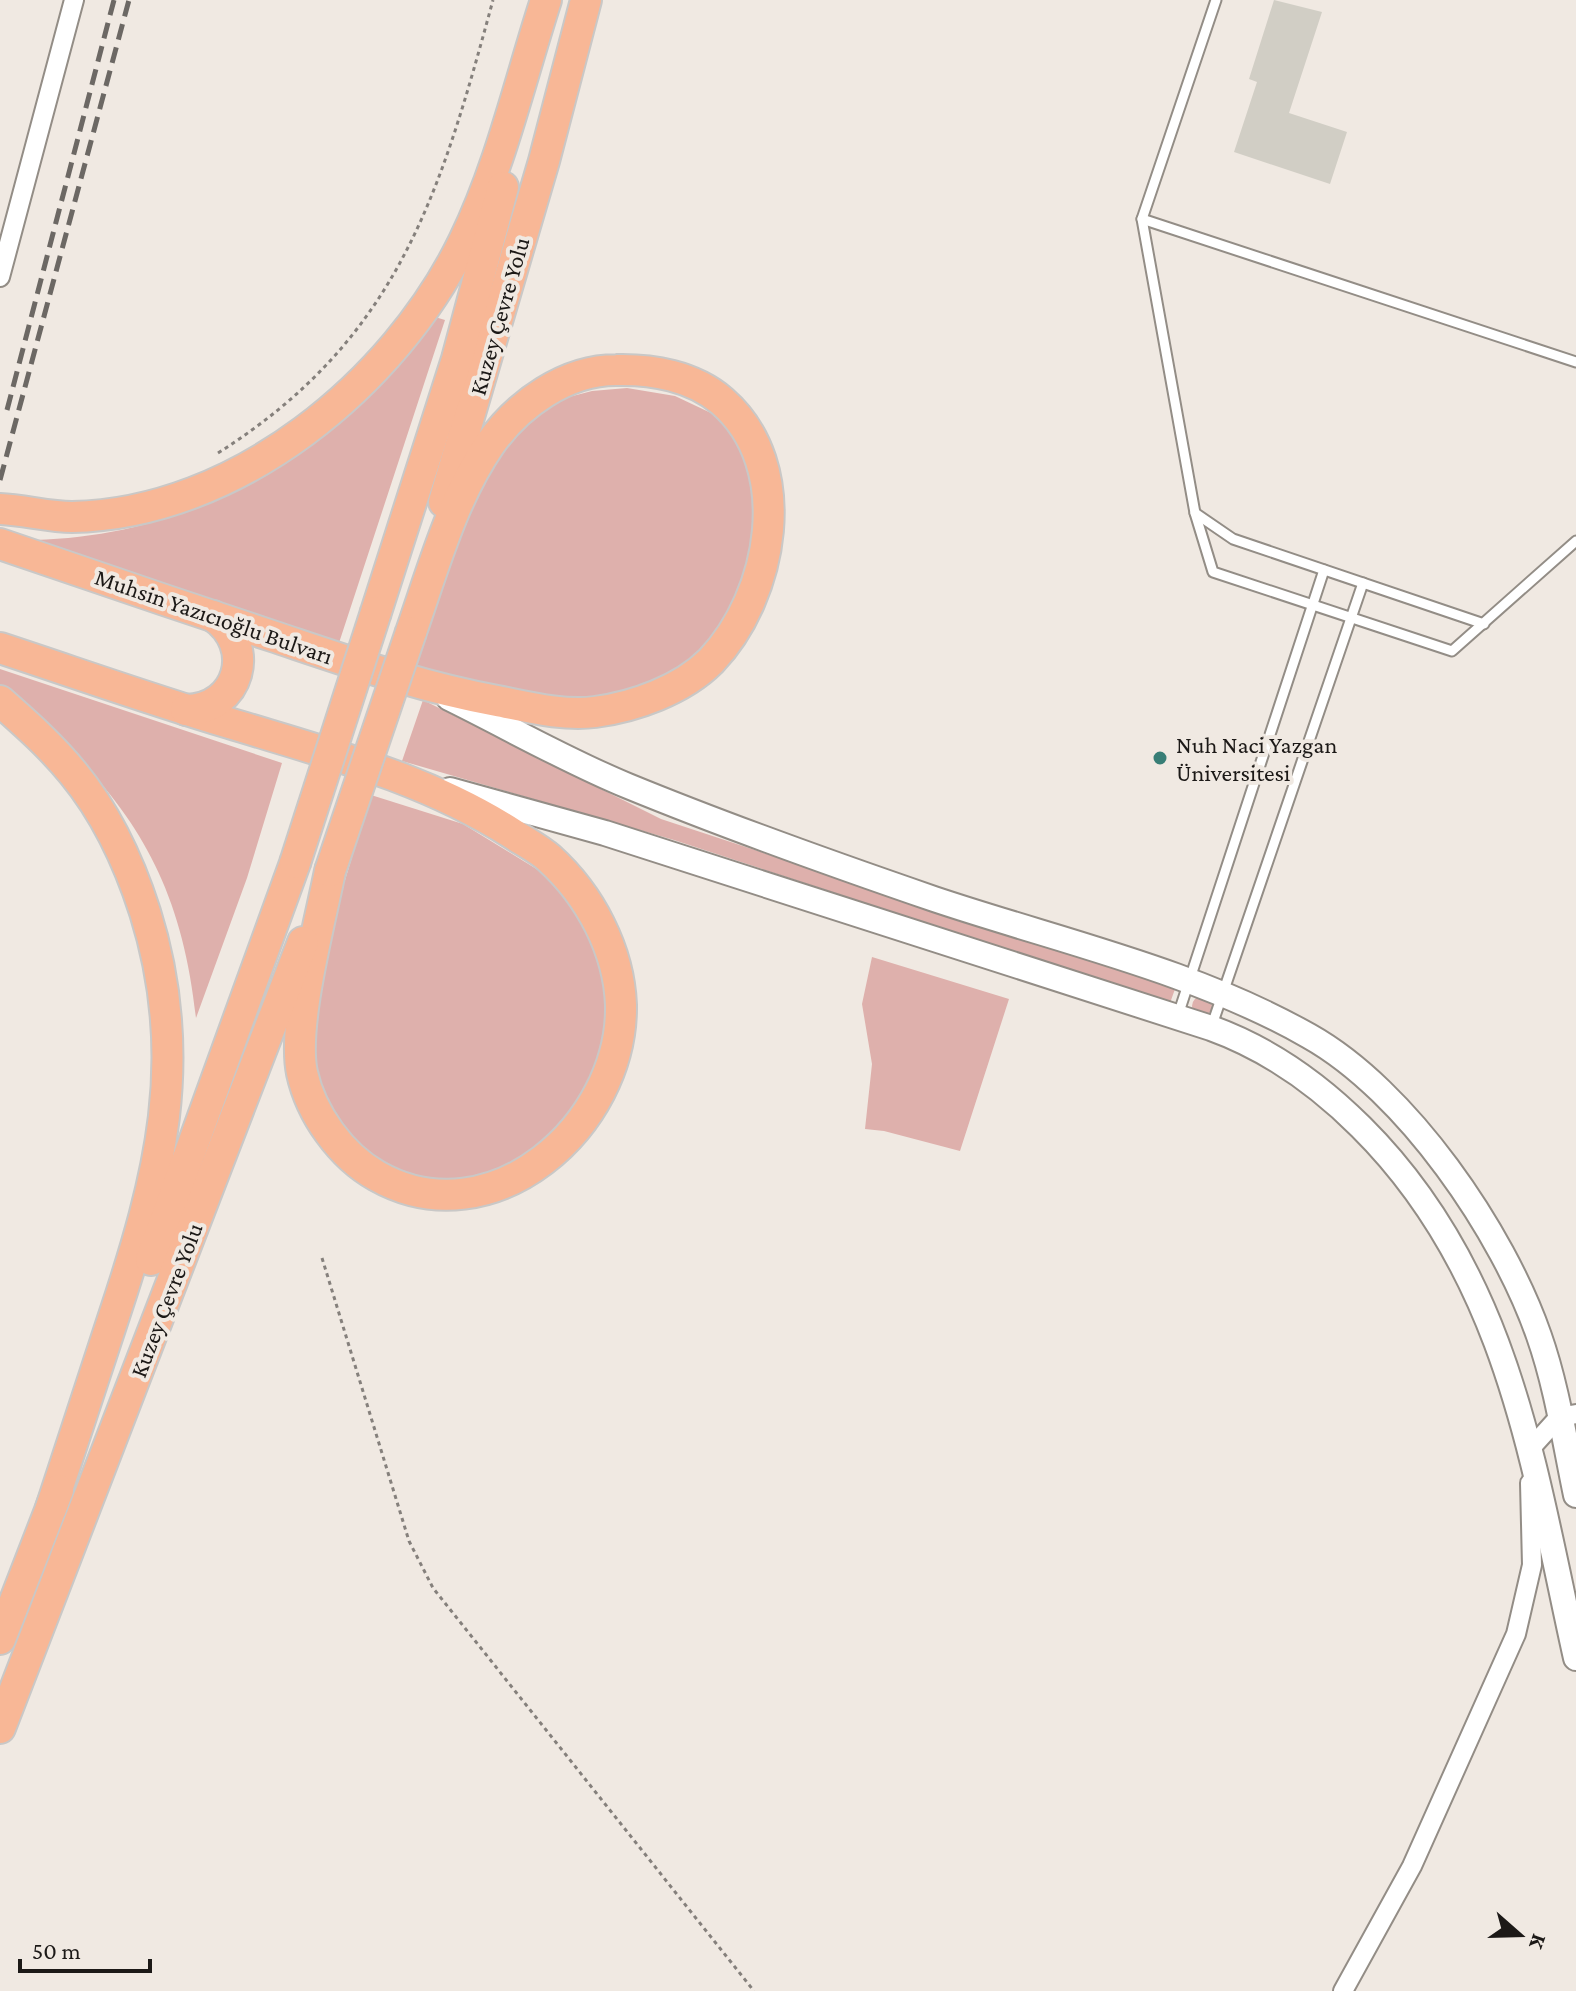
<svg xmlns="http://www.w3.org/2000/svg" width="1576" height="1991" viewBox="0 0 1576 1991" font-family="'Crimson Pro',serif">
  <rect width="100%" height="100%" fill="#f0e9e2"/>
  <g fill="#deb0ac">
    <path d="M 435,317 L 445,320 L 337,649 L 21,540 C 188,541 342,454 435,317 Z"/>
    <path d="M 627,388 L 675,396 L 711,413 L 735,436 L 751,464 L 756,536 L 735,606 L 706,645 L 679,668 L 630,694 L 560,703 L 414,666 L 465,513 L 513,433 L 565,398 L 592,391 Z"/>
    <path d="M 0,669 L 282,763 L 247,878 L 196,1018 C 179,860 117,786 0,685 Z"/>
    <path d="M 423,700 L 661,819 L 1175,989 L 1170,1003 L 674,840 L 402,761 Z"/>
    <path d="M 371,795 L 463,824 L 543,873 L 577,910 L 602,962 L 611,1025 L 590,1094 L 518,1170 L 427,1187 L 349,1146 L 311,1066 L 324,949 Z"/>
    <path d="M 872,957 L 1009,999 L 960,1151 L 884,1131 L 865,1129 L 872,1064 L 862,1004 Z"/>
    <circle cx="1202" cy="1006" r="10"/>
  </g>
  <path fill="#d1cec5" d="M 1274,0 L 1322,12 L 1289,113 L 1347,132 L 1330,184 L 1234,152 L 1257,82 L 1249,79 Z"/>
  <g fill="none" stroke-linecap="round" stroke-linejoin="round">
    <defs>
      <g id="service">
        <path d="M 1216,0 L 1142,219 L 1195,513 L 1213,572 L 1452,651 L 1576,541"/>
        <path d="M 1142,219 L 1576,362"/>
        <path d="M 1195,513 L 1233,539 L 1484,624"/>
        <path d="M 1178,1015 L 1324,570"/>
        <path d="M 1212,1025 L 1363,583"/>
      </g>
      <g id="minor">
        <path d="M 0,277 L 74,0"/>
        <path d="M 1530,1458 L 1530,1449 L 1559,1417 L 1576,1414"/>
        <path d="M 1343,1991 L 1412,1866 L 1516,1634 L 1532,1565 L 1530,1483"/>
      </g>
      <g id="tertiary">
        <path d="M 449,698 C 508,727 567,761 628,786 C 728,827 832,864 934,899 C 1059,941 1193,970 1309,1036 C 1407,1091 1503,1232 1539,1336 C 1557,1387 1565,1443 1576,1495"/>
        <path d="M 450,790 L 605,833 L 1211,1028 C 1269,1049 1318,1084 1361,1127 C 1509,1274 1533,1465 1576,1658"/>
      </g>
      <g id="trunk">
        <path d="M 444,502 L 544,161 L 586,0"/>
        <path d="M 0,509 C 24,510 49,517 72,517 C 237,514 395,383 464,241 C 501,165 520,80 546,0"/>
        <path d="M 0,544 C 91,575 181,606 272,636 C 347,661 420,687 497,701 C 528,707 563,716 595,712 C 634,707 682,690 711,661 C 773,596 797,466 722,401 C 693,376 652,369 616,370 C 566,370 518,404 490,444 C 452,499 433,569 411,632"/>
        <path d="M 376,612 L 457,359 L 503,187"/>
        <path d="M 0,648 C 76,673 152,700 229,723 C 327,753 426,778 513,834 C 525,842 539,849 549,858 C 590,895 619,950 621,1005 C 623,1126 492,1241 377,1176 C 341,1156 311,1114 302,1073 C 292,1026 320,922 330,871"/>
        <path d="M 0,701 C 26,724 51,746 73,773 C 106,813 129,862 145,912 C 191,1058 160,1178 113,1319 C 92,1382 72,1445 51,1508"/>
        <path d="M 186,710 C 240,709 257,646 213,616"/>
        <path d="M 151,1260 L 295,863"/>
        <path d="M 0,1639 L 58,1490"/>
        <path d="M 0,1728 L 303,942"/>
      </g>
    </defs>
    <use href="#service" stroke="#938d86" stroke-width="13"/>
    <use href="#minor" stroke="#938d86" stroke-width="22"/>
    <use href="#tertiary" stroke="#938d86" stroke-width="28"/>
    <use href="#trunk" stroke="#c9c8c7" stroke-width="34"/>
    <g stroke="#85807c" stroke-width="3" stroke-dasharray="4 4" stroke-linecap="butt">
      <path d="M 218,453 C 398,339 440,195 493,0"/>
      <path d="M 322,1258 L 409,1541 L 433,1588 L 754,1991"/>
    </g>
    <use href="#service" stroke="#fff" stroke-width="9"/>
    <use href="#minor" stroke="#fff" stroke-width="18"/>
    <use href="#tertiary" stroke="#fff" stroke-width="24"/>
    <use href="#trunk" stroke="#f8b796" stroke-width="30"/>
    <g stroke="#6c6864" stroke-width="5" stroke-dasharray="16 8" stroke-linecap="butt">
      <path d="M 7,410 L 114,0"/>
      <path d="M 0,480 L 129,0"/>
    </g>
    <defs>
      <g id="trunk-bridge">
        <path d="M 295,863 L 376,612"/>
        <path d="M 330,871 L 411,632"/>
      </g>
    </defs>
    <use href="#trunk-bridge" stroke="#c9c8c7" stroke-width="34" stroke-linecap="butt"/>
    <use href="#trunk-bridge" stroke="#f8b796" stroke-width="30"/>
  </g>
  <circle fill="#387e76" stroke="#f0e9e2" stroke-width="3" cx="1160" cy="758" r="8"/>
  <g text-anchor="middle" dominant-baseline="central" stroke-width="8" stroke-linejoin="round" paint-order="stroke">
    <g font-size="24" fill="#1c1917" stroke="#f0e9e2">
      <text transform="translate(499 316) rotate(-74)">Kuzey Çevre Yolu</text>
      <text transform="translate(214 616) rotate(19)">Muhsin Yazıcıoğlu Bulvarı</text>
      <text transform="translate(166 1300) rotate(-69)">Kuzey Çevre Yolu</text>
    </g>
    <g font-size="24" fill="#1c1917" stroke="#f0e9e2" text-anchor="start">
      <text x="1176" y="744">Nuh Naci Yazgan<tspan x="1176" dy="28">Üniversitesi</tspan></text>
    </g>
  </g>
  <g transform="translate(1520 1935) rotate(110)" stroke="#f0e9e2" stroke-width="6" paint-order="stroke">
  <path d="M0-6L14 30L0 20L-14 30Z" fill="#1c1917"/>
  <text y="-12" font-size="22" font-weight="bold" text-anchor="middle" fill="#1c1917">K</text>
  </g>
  <path d="M20 1959v12h130v-12" fill="none" stroke="#1c1917" stroke-width="4"/>
  <text x="32" y="1959" font-size="24" fill="#1c1917" stroke="#f0e9e2" stroke-width="6" paint-order="stroke">50 m</text>
</svg>
